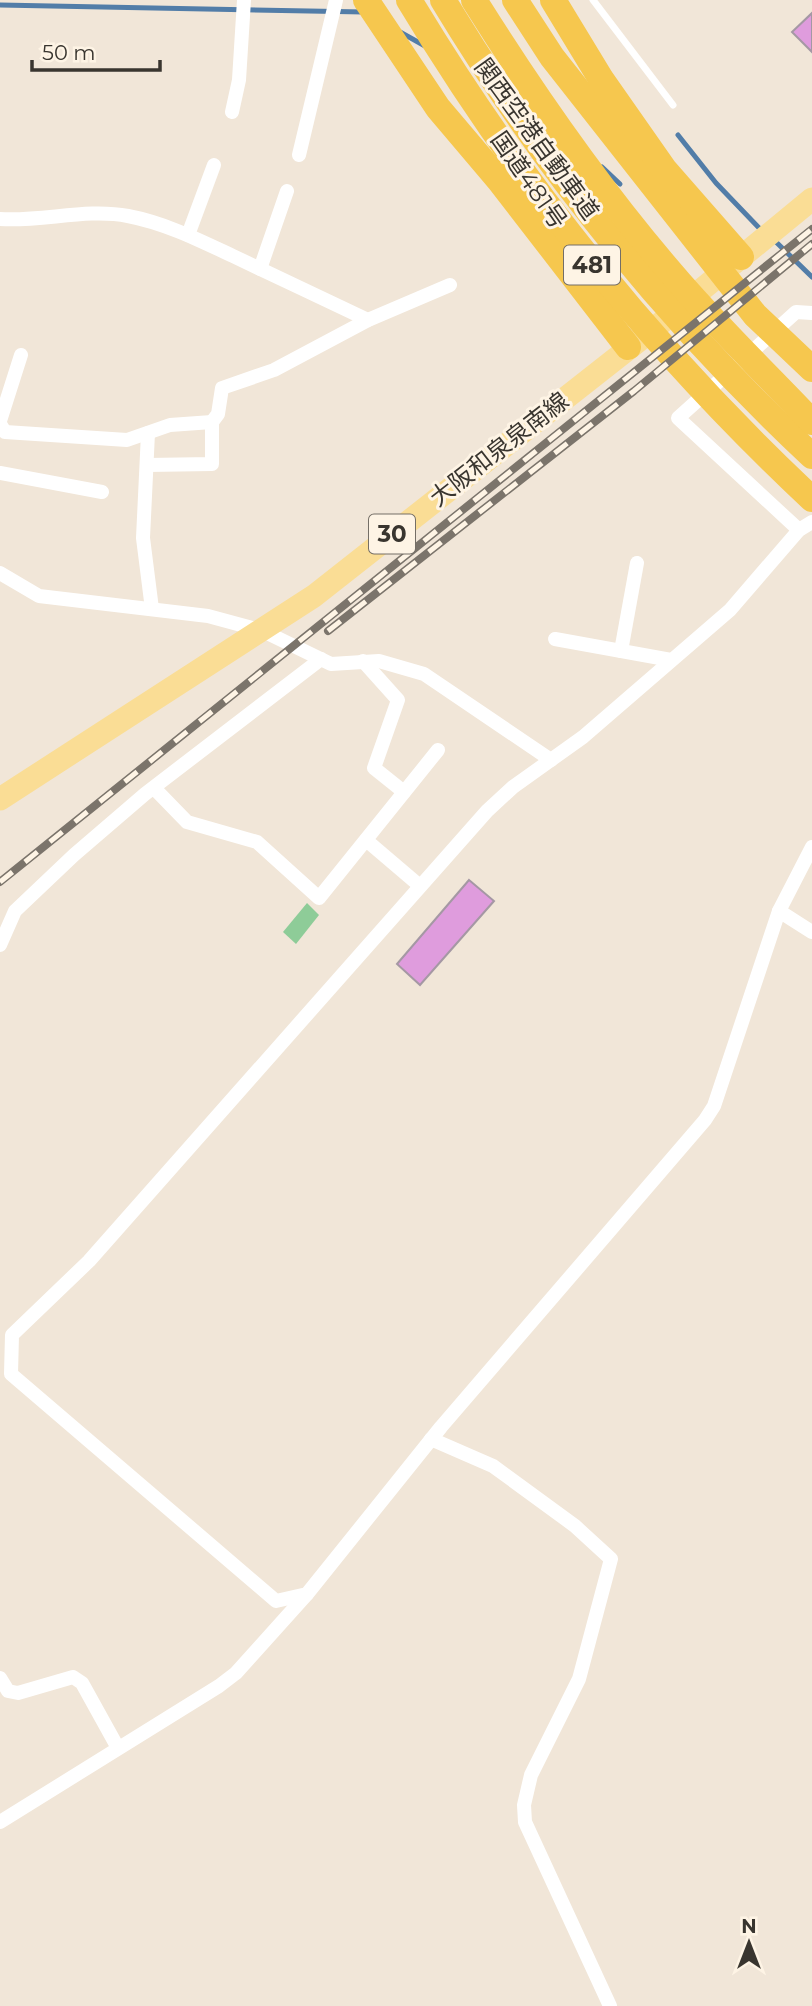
<svg xmlns="http://www.w3.org/2000/svg" width="812" height="2006" viewBox="0 0 812 2006" font-family="Montserrat,'Noto Sans JP',sans-serif">
  <rect width="100%" height="100%" fill="#f1e6d8"/>
  <path fill="#8ecc98" d="M 307,903 L 319,915 L 296,944 L 283,932 Z"/>
  <g fill="none" stroke-linecap="round" stroke-linejoin="round">
    <g stroke="#527da8" stroke-width="5">
      <path d="M 0,5 L 364,12"/>
      <path d="M 400,32 L 425,46"/>
      <path d="M 678,135 L 716,183 L 763,232"/>
      <path d="M 602,167 L 620,184"/>
      <path d="M 774,240 L 812,277"/>
    </g>
  </g>
  <g fill="#df9cdd" stroke="#a598a4" stroke-width="2">
    <path d="M 812,13 L 812,52 L 792,32 Z"/>
    <path d="M 469,880 L 494,901 L 420,985 L 397,964 Z"/>
  </g>
  <g fill="none" stroke-linecap="round" stroke-linejoin="round">
    <path stroke="#fff" stroke-width="7" d="M 593,0 L 673,105"/>
    <g stroke="#fff" stroke-width="14">
      <path d="M 232,112 L 239,80 L 244,0"/>
      <path d="M 299,155 L 336,0"/>
      <path d="M 0,219 C 42,222 86,208 128,216 C 165,223 199,240 233,256 C 278,277 323,299 368,320"/>
      <path d="M 188,235 L 214,165"/>
      <path d="M 260,269 L 287,191"/>
      <path d="M 0,421 L 21,355"/>
      <path d="M 0,424 L 5,432 L 127,440 L 170,425 L 212,422"/>
      <path d="M 148,433 L 143,538 L 152,609"/>
      <path d="M 147,465 L 212,464 L 212,422 L 218,414 L 222,388 L 274,370 L 368,320 L 450,285"/>
      <path d="M 0,473 L 102,492"/>
      <path d="M 812,522 L 799,530 L 730,610 L 583,737 L 513,787 L 487,811 L 89,1261 L 12,1335 L 11,1374 L 276,1601 L 307,1594 L 441,1427 L 705,1120 L 714,1106 L 779,911 L 812,847"/>
      <path d="M 799,530 L 678,418 L 796,312 L 812,313"/>
      <path d="M 0,573 L 39,596 L 208,616 L 263,631 L 331,664 L 379,661 L 424,674 L 551,760"/>
      <path d="M 555,639 L 671,660"/>
      <path d="M 621,651 L 637,563"/>
      <path d="M 363,661 L 398,700 L 374,768 L 404,792"/>
      <path d="M 154,788 L 187,822 L 257,842 L 319,898 L 438,750"/>
      <path d="M 366,840 L 420,886"/>
      <path d="M 779,911 L 812,932"/>
      <path d="M 0,945 L 15,911 L 74,855 L 145,794 L 321,659"/>
      <path d="M 431,1439 L 493,1466 L 575,1526 L 611,1559 L 579,1679 L 531,1775 L 524,1805 L 525,1822 L 610,2006"/>
      <path d="M 0,1678 L 8,1691 L 18,1693 L 73,1677 L 82,1683 L 118,1748"/>
      <path d="M 0,1822 L 219,1686 L 236,1673 L 307,1594"/>
    </g>
    <path stroke="#fadd95" stroke-width="23" d="M 0,799 L 314,596 L 656,327 L 812,199"/>
    <g stroke="#f6c74e" stroke-width="26">
      <path d="M 366,0 L 438,108 L 499,180 L 628,347"/>
      <path d="M 409,0 C 520,185 655,352 812,499"/>
      <path d="M 443,0 C 545,169 668,321 812,456"/>
      <path d="M 474,0 C 536,99 603,195 680,283 C 722,331 768,376 812,422"/>
      <path d="M 515,0 L 552,57 L 755,315 L 812,369"/>
      <path d="M 553,0 L 601,79 L 664,169 L 741,257"/>
    </g>
    <defs>
      <g id="rail">
        <path d="M 328,631 L 634,391 L 812,244"/>
        <path d="M 0,882 L 812,229"/>
      </g>
    </defs>
    <use href="#rail" stroke="#7b746b" stroke-width="8"/>
    <use href="#rail" stroke="#fef4e5" stroke-width="5" stroke-dasharray="16" stroke-linecap="butt"/>
  </g>
  <g text-anchor="middle" dominant-baseline="central" stroke-width="6" stroke-linejoin="round" paint-order="stroke">
    <g fill="#fef4e5" stroke="#746e66" stroke-width="2">
      <rect x="564" y="245.5" width="56" height="39" rx="5"/>
      <rect x="369" y="514.5" width="46" height="39" rx="5"/>
    </g>
    <g font-size="23" font-weight="bold" fill="#39352f">
      <text x="592" y="265">481</text>
      <text x="392" y="534">30</text>
    </g>
    <g font-size="24" fill="#39352f" stroke="#fef4e5">
      <text transform="translate(537 139) rotate(54)">関西空港自動車道</text>
      <text transform="translate(529 180) rotate(55)">国道481号</text>
      <text transform="translate(499 449) rotate(-38)">大阪和泉泉南線</text>
    </g>
  </g>
  <g transform="translate(749 1943)" stroke="#fef4e5" stroke-width="5" paint-order="stroke">
  <path d="M0-5L12 26L0 18L-12 26Z" fill="#39352f"/>
  <text y="-10" font-size="19" font-weight="bold" text-anchor="middle" fill="#39352f">N</text>
  </g>
  <path d="M32 60v10h128v-10" fill="none" stroke="#39352f" stroke-width="3.5"/>
  <text x="42" y="60" font-size="21" fill="#39352f" stroke="#fef4e5" stroke-width="5" paint-order="stroke">50 m</text>
</svg>
